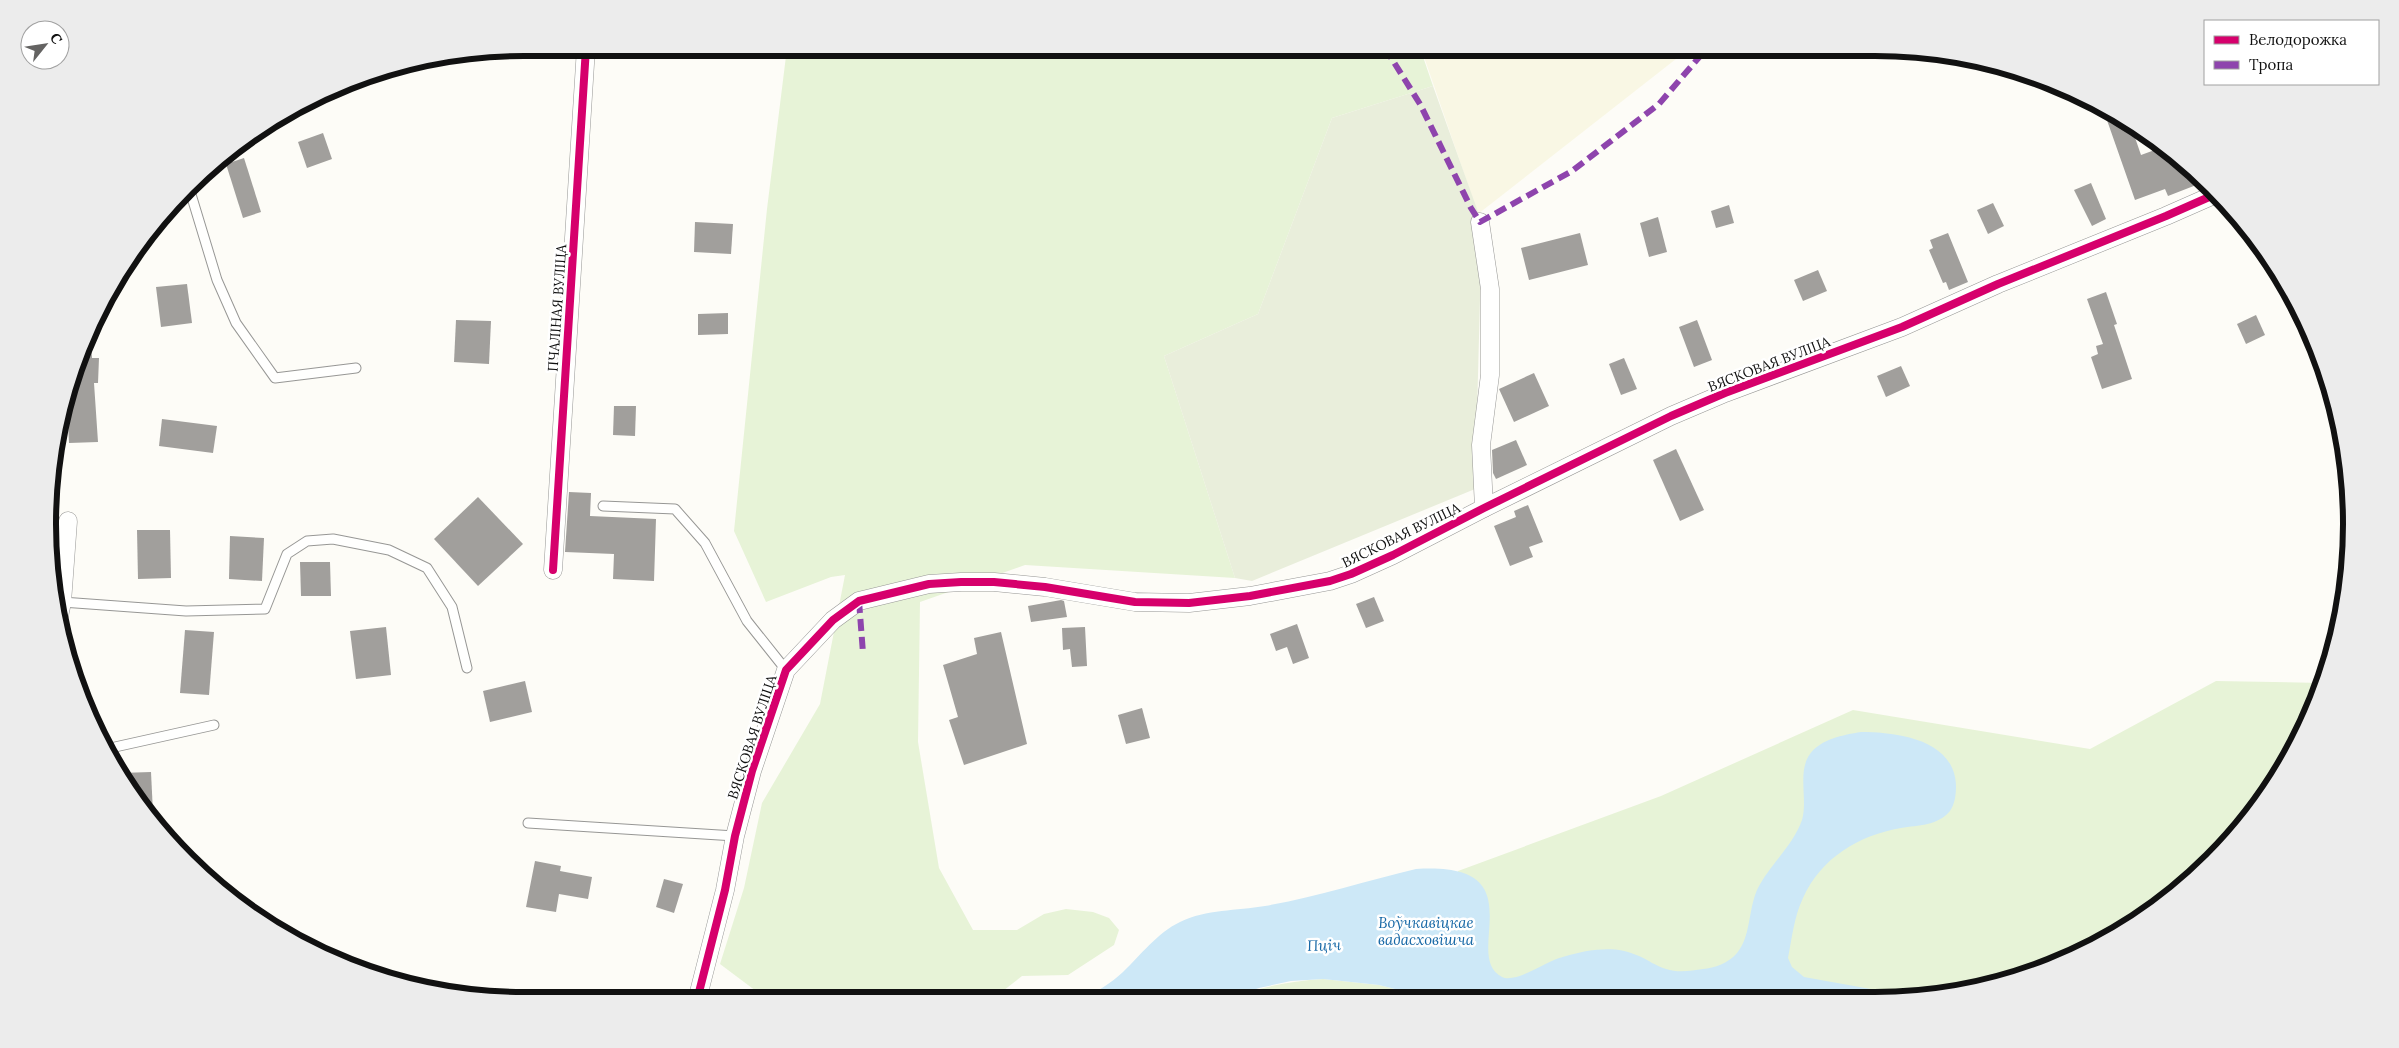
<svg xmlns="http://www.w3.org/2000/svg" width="2399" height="1048" viewBox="0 0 2399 1048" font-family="Lora,serif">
  <rect width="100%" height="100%" fill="#fdfcf7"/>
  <path fill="#f9f7e4" d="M 1421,48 L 1690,48 L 1478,214 Z"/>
  <g fill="#e7f3d7">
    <path d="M 787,48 L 1420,48 L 1433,86 L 1332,118 L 1258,314 L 1164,356 L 1235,578 L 1025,565 L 920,602 L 918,742 L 939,868 L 973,930 L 1017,930 L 1044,914 L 1066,909 L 1093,912 L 1109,918 L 1119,930 L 1114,945 L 1068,975 L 1022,976 L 999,994 L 997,999 L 768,1000 L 720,964 L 744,888 L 762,803 L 820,704 L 845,575 L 831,577 L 766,602 L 734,531 L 767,209 Z"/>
    <path d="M 2216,681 L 2323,683 L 2271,789 L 2189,882 L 2085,951 L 1937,996 L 1460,998 L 1458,871 L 1661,796 L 1853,710 L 2090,749 Z"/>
    <path d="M 1323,979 L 1379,985 L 1431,998 L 1230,998 C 1261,987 1290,981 1323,979 Z"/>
  </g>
  <path fill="#e9eedb" d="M 1433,86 L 1482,223 L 1475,489 L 1252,581 L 1235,578 L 1164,356 L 1258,314 L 1332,118 Z"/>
  <path fill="#cde8f7" d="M 1861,732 C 1896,732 1955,739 1956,786 C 1956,794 1955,804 1950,811 C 1937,826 1919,825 1901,828 C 1859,835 1821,858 1803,898 C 1794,917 1792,938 1788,958 L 1792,967 L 1804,977 L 1893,993 L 1894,997 L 1431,998 L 1379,985 L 1323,979 L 1291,981 L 1259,988 L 1230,998 L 1082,999 C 1097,992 1111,983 1123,972 C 1141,955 1157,933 1180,922 C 1207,909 1236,911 1265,906 C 1316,897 1366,881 1416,869 C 1540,861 1460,956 1502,977 C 1514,983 1542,965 1554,960 C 1564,956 1577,953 1587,951 C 1605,948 1622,948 1639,956 C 1648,960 1656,966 1666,969 C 1678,973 1691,971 1703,969 C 1714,968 1729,963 1737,953 C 1751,936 1748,911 1757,890 C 1769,865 1793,846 1802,820 C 1808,799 1797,772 1810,754 C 1821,739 1843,735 1861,732 Z"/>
  <g fill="#a19f9c">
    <path d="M 2102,106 L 2130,123 L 2141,155 L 2163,147 L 2189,166 L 2204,182 L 2168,196 L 2165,189 L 2135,200 Z"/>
    <path d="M 323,133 L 332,159 L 307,168 L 298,142 Z"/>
    <path d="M 244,158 L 261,212 L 243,218 L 226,164 Z"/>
    <path d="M 2091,183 L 2106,219 L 2092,226 L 2074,190 Z"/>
    <path d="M 1993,203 L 2004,226 L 1988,234 L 1977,210 Z"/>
    <path d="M 1729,205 L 1734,223 L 1716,228 L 1711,211 Z"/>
    <path d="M 1658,217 L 1667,252 L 1649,257 L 1640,223 Z"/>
    <path d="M 695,222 L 733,224 L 731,254 L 694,252 Z"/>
    <path d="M 1580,233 L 1588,265 L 1529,280 L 1521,248 Z"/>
    <path d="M 1948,233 L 1968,282 L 1949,290 L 1946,282 L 1943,283 L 1929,250 L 1933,248 L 1930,240 Z"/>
    <path d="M 1818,270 L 1827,291 L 1803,301 L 1794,280 Z"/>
    <path d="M 187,284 L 192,323 L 161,327 L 156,287 Z"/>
    <path d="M 2106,292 L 2117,324 L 2114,325 L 2132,379 L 2102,389 L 2091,357 L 2098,354 L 2096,346 L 2103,344 L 2087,299 Z"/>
    <path d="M 728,313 L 728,334 L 698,335 L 698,314 Z"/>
    <path d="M 2256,315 L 2265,335 L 2246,344 L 2237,324 Z"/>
    <path d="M 456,320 L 491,321 L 489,364 L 454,362 Z"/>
    <path d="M 1697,320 L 1712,360 L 1694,367 L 1679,327 Z"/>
    <path d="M 91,340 L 92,358 L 99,358 L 98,383 L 94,383 L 98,442 L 69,443 L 67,404 Z"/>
    <path d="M 1624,358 L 1637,389 L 1621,395 L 1609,364 Z"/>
    <path d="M 1901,366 L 1910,386 L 1886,397 L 1877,376 Z"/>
    <path d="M 1534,373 L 1549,406 L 1514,422 L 1499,389 Z"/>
    <path d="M 614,406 L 636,406 L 635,436 L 613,435 Z"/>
    <path d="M 162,419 L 217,426 L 213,453 L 159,446 Z"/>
    <path d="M 1516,440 L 1527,465 L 1496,479 L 1493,473 L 1492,450 Z"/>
    <path d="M 1676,449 L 1704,510 L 1680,521 L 1653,460 Z"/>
    <path d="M 569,492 L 591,493 L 590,516 L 656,519 L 654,581 L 613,579 L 614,554 L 565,552 Z"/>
    <path d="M 478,497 L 523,544 L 478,586 L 434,539 Z"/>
    <path d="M 1528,505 L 1543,542 L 1529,547 L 1533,557 L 1510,566 L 1494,526 L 1516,517 L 1514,511 Z"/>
    <path d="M 137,530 L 170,530 L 171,578 L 138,579 Z"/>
    <path d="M 230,536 L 264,538 L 262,581 L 229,579 Z"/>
    <path d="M 300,562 L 330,562 L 331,596 L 301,596 Z"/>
    <path d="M 1374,597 L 1384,621 L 1366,628 L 1356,604 Z"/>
    <path d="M 1061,600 L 1064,601 L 1067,617 L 1031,622 L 1028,606 Z"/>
    <path d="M 1297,624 L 1309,658 L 1293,664 L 1287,647 L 1276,651 L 1270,634 Z"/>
    <path d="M 386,627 L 391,675 L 356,679 L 350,631 Z"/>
    <path d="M 1085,627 L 1087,666 L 1072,667 L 1070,649 L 1063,650 L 1062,628 Z"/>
    <path d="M 185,630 L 214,632 L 209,695 L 180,693 Z"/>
    <path d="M 1001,632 L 1027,744 L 964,765 L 949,720 L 958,717 L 943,665 L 977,654 L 974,638 Z"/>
    <path d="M 525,681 L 532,712 L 490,722 L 483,691 Z"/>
    <path d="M 1142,708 L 1150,738 L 1126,744 L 1118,715 Z"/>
    <path d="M 151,772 L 153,813 L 120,773 Z"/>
    <path d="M 535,861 L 561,866 L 560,871 L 592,877 L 588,899 L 559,894 L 556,912 L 526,907 Z"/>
    <path d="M 664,879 L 683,884 L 674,913 L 656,907 Z"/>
  </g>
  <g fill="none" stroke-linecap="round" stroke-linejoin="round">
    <defs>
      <g id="lane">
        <path d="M 190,191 L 217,280 L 236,323 L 275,378 L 356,368"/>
        <path d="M 603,506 L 675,509 L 705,543 L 747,621 L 786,670"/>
        <path d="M 62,602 L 186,611 L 265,609 L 287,554 L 307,541 L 333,539 L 389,550 L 427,568 L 452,607 L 467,668"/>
        <path d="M 106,749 L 214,725"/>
        <path d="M 528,823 L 735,836"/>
      </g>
      <g id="street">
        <path d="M 1480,222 L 1490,289 L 1490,375 L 1481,445 L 1484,508"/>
        <path d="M 553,570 L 586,48"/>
        <path d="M 58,621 L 62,602 L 68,521"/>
        <path d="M 697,1000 L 725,890 L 735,836 L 752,771 L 786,670 L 833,620 L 859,601 L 929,584 L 961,582 L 994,582 L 1045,587 L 1135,602 L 1189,603 L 1250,596 L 1330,581 L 1351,574 L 1393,555 L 1484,508 L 1671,416 L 1725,393 L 1902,327 L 1998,284 L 2166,216 L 2216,194"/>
      </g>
    </defs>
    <use href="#lane" stroke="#979795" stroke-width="11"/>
    <use href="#street" stroke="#979795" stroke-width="19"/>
    <use href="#lane" stroke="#fffffe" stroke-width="9"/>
    <use href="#street" stroke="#fffffe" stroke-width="18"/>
    <g stroke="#8e44ad" stroke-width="6" stroke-dasharray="12 6" stroke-linecap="butt">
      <path d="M 1385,48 L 1420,104 L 1471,208 L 1480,222 L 1572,171 L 1659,104 L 1707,48"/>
      <path d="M 859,601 L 863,653"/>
    </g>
    <defs>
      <g id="cycleway">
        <path d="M 553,570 L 586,48"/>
        <path d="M 697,1000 L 725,890 L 735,836 L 752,771 L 786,670 L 833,620 L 859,601 L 929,584 L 961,582 L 994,582 L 1045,587 L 1135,602 L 1189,603 L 1250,596 L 1330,581 L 1351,574 L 1393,555 L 1484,508 L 1671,416 L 1725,393 L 1902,327 L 1998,284 L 2166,216 L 2216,194"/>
      </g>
    </defs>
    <use href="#cycleway" stroke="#fff" stroke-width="11"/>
    <use href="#cycleway" stroke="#d6006c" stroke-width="8"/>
  </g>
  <g text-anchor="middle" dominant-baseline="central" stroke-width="5" stroke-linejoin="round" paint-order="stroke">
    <g font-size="14" fill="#111" stroke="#fff">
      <text transform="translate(557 308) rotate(-86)">ПЧАЛІНАЯ ВУЛІЦА</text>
      <text transform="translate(1769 364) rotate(-21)">ВЯСКОВАЯ ВУЛІЦА</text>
      <text transform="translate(1401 535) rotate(-26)">ВЯСКОВАЯ ВУЛІЦА</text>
      <text transform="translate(752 737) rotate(-72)">ВЯСКОВАЯ ВУЛІЦА</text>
    </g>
    <g font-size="15" font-style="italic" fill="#1768a6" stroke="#fff">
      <text x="1426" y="922">Воўчкавіцкае<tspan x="1426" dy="17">вадасховішча</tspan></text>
      <text transform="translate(1324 945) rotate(-2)">Пціч</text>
    </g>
  </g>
  <path d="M0 0H2399V1048H0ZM524 56H1875A468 468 0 0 1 2343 524V524A468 468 0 0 1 1875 992H524A468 468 0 0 1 56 524V524A468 468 0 0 1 524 56Z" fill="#ececec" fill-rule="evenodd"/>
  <path fill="none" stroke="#111" stroke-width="6" d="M524 56H1875A468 468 0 0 1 2343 524V524A468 468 0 0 1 1875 992H524A468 468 0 0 1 56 524V524A468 468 0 0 1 524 56Z"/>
  <rect x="2204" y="20" width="175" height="65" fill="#ffffff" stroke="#a0a0a0"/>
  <rect x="2214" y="36" width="25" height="8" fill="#d6006c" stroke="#a0a0a0"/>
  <text x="2249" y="45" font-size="15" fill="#111111">Велодорожка</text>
  <rect x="2214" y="61" width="25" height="8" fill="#8e44ad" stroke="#a0a0a0"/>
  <text x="2249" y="70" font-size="15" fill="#111111">Тропа</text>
  <g transform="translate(45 45) rotate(60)"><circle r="24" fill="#ffffff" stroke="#a0a0a0"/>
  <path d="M0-4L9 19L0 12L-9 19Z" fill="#646362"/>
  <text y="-8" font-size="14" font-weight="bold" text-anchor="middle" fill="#111111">С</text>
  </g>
</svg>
